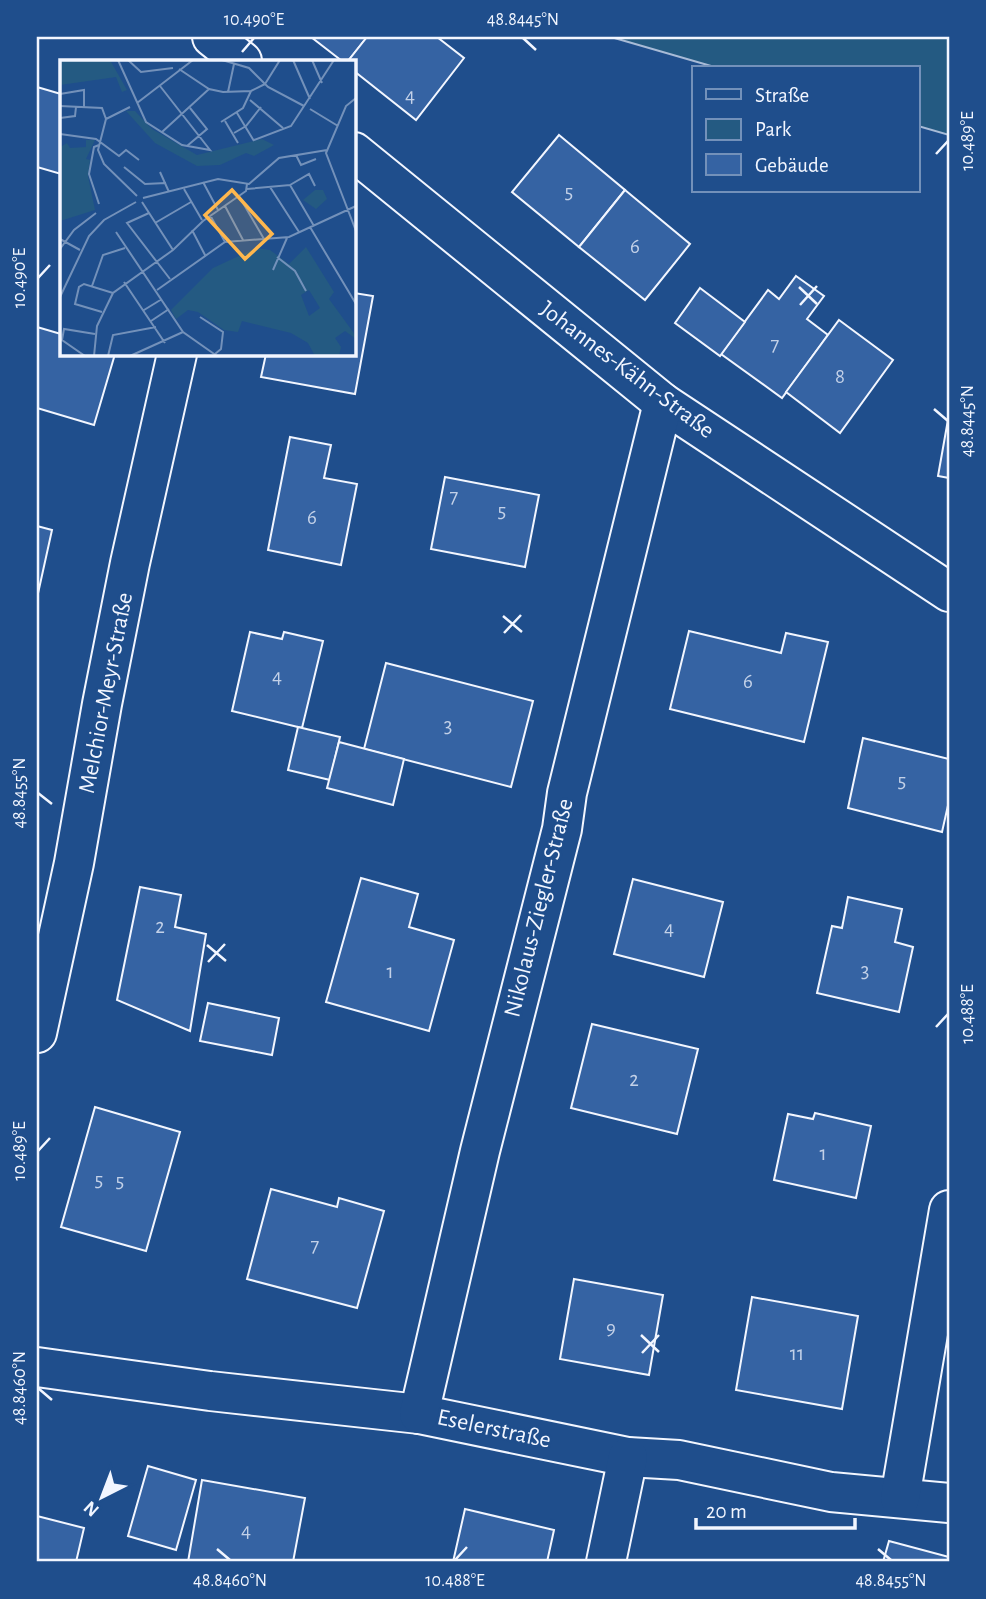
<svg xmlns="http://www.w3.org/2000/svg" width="986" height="1599" viewBox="0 0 986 1599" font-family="'Alegreya Sans',sans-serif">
  <rect width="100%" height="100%" fill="#1f4e8c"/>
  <path fill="#245a82" stroke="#a8bbd7" stroke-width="2" d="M 611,37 L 949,37 L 949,135 L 918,126 L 918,68 L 718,68 Z"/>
  <g fill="#3563a3" stroke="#f2f6ff" stroke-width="2">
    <path d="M 311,37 L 367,37 L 348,61 L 342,61 Z"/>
    <path d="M 367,37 L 437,37 L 464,58 L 416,120 L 354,71 L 354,61 L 348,61 Z"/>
    <path d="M 37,87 L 61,94 L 61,174 L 37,167 Z"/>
    <path d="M 559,135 L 625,190 L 579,247 L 512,192 Z"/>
    <path d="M 625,190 L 690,244 L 645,300 L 579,247 Z"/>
    <path d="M 796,276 L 824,296 L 807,319 L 828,335 L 782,398 L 721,354 L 768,290 L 779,299 Z"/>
    <path d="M 700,288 L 745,322 L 720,356 L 675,323 Z"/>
    <path d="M 354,293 L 373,296 L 355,394 L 261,377 L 266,354 L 354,354 Z"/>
    <path d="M 839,320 L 893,360 L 840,433 L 786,392 Z"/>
    <path d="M 37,327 L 61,334 L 61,354 L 115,354 L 94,425 L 37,408 Z"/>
    <path d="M 949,414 L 949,478 L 938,476 Z"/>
    <path d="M 290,437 L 331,445 L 324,478 L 357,484 L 341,565 L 268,550 Z"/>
    <path d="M 445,477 L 539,495 L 525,567 L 431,549 Z"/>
    <path d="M 37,526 L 52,530 L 37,598 Z"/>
    <path d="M 689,631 L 781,653 L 786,633 L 828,642 L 804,742 L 670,709 Z"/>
    <path d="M 250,632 L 282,639 L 284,632 L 323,641 L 302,728 L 232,711 Z"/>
    <path d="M 386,663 L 533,701 L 511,787 L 364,749 Z"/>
    <path d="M 298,727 L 340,737 L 330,780 L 288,770 Z"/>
    <path d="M 863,738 L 949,759 L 949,801 L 942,832 L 848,808 Z"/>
    <path d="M 339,742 L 404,759 L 393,805 L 327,788 Z"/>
    <path d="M 361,878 L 418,894 L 409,927 L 454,940 L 429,1031 L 326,1002 Z"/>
    <path d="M 633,879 L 723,902 L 704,977 L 614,954 Z"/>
    <path d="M 140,887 L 181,895 L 175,927 L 206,934 L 190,1031 L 117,1000 Z"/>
    <path d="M 848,897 L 902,909 L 895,942 L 913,947 L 899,1012 L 817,993 L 832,926 L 842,928 Z"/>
    <path d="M 208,1003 L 279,1018 L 272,1055 L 200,1041 Z"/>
    <path d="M 592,1024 L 698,1049 L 677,1134 L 571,1108 Z"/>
    <path d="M 95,1107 L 180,1132 L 146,1251 L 61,1227 Z"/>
    <path d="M 815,1113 L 871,1126 L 856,1198 L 774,1180 L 788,1114 L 813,1119 Z"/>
    <path d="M 271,1189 L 337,1207 L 339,1198 L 384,1211 L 357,1308 L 247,1279 Z"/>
    <path d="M 574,1279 L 663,1295 L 649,1375 L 560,1359 Z"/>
    <path d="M 752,1297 L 858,1316 L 842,1409 L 736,1390 Z"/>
    <path d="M 148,1466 L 196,1480 L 176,1550 L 128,1536 Z"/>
    <path d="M 202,1480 L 305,1498 L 293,1562 L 188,1562 Z"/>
    <path d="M 465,1509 L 554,1530 L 547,1562 L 453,1562 Z"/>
    <path d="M 37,1516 L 84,1528 L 76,1562 L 37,1562 Z"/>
    <path d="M 889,1541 L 949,1557 L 949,1562 L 883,1562 Z"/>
  </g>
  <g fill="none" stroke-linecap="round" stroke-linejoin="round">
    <defs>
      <g id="minor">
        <path d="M 212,37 L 242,61"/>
        <path d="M 354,152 L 663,403 L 949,592"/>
        <path d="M 37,1033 L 74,863 L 102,704 L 130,563 L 177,354"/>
        <path d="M 37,1367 L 210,1391 L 419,1414 L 628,1457 L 679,1460 L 831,1492 L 949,1503"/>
        <path d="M 419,1414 L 480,1151 L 562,829 L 567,793 L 663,403"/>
        <path d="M 900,1498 L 949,1210"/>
        <path d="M 606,1562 L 628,1457"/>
      </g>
    </defs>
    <use href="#minor" stroke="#f2f6ff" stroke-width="42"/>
    <use href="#minor" stroke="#1f4e8c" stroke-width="38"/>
  </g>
  <path fill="none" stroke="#f2f6ff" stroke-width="2.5" d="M 523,38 L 536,50M 242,52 L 254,38M 936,154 L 948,141M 38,278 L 50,265M 799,287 L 817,304M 800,305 L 817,286M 934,409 L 948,421M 503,616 L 522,632M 504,633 L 521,615M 38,793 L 52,804M 207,945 L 226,961M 208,962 L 225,944M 936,1027 L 948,1014M 38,1151 L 50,1138M 641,1335 L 659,1352M 642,1353 L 659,1335M 38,1388 L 52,1400M 217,1549 L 230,1560M 878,1549 L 891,1560M 455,1560 L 467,1547"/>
  <g text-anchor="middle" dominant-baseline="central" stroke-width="5" stroke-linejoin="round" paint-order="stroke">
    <g font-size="21" fill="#c3d1e8">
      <text x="410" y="95">4</text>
      <text x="569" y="191">5</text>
      <text x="635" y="246">6</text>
      <text x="775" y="344">7</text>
      <text x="840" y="376">8</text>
      <text x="454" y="496">7</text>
      <text x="502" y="510">5</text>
      <text x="312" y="517">6</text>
      <text x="277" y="676">4</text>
      <text x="748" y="681">6</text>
      <text x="448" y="725">3</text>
      <text x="902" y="780">5</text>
      <text x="160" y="926">2</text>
      <text x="669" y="928">4</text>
      <text x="865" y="970">3</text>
      <text x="390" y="971">1</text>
      <text x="634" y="1079">2</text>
      <text x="823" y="1153">1</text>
      <text x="99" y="1179">5</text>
      <text x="120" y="1180">5</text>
      <text x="315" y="1245">7</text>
      <text x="611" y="1327">9</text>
      <text x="797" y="1353">11</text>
      <text x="246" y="1530">4</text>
    </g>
    <g font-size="24" fill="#f2f6ff" stroke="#1f4e8c">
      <text transform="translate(627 370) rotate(37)">Johannes-Kähn-Straße</text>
      <text transform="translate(106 693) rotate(-79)">Melchior-Meyr-Straße</text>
      <text transform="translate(539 908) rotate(-76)">Nikolaus-Ziegler-Straße</text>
      <text transform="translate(494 1429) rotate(12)">Eselerstraße</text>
    </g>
  </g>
  <g transform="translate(60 60)">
    <rect width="296" height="296" fill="#1f4e8c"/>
    <path d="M 0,0 L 50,0 L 67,30 L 62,32 L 56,17 L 0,25 ZM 66,51 L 75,51 L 92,69 L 137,95 L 202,79 L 214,85 L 194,96 L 186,93 L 160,105 L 137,106 L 95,83 ZM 26,80 L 35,80 L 26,99 L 30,100 L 28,116 L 35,150 L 0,161 L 0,87 L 7,83 L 10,88 L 26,87 ZM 255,130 L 263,130 L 267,139 L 256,149 L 243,140 ZM 246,187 L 274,232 L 269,239 L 296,276 L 296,279 L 285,271 L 275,278 L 281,287 L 279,296 L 255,296 L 248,283 L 231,273 L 182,261 L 178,272 L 164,270 L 138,252 L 128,250 L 116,259 L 111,250 L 153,208 L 196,188 L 210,190 L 229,204 ZM 249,230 L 260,248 L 249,256 L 241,235 Z" fill="#245a82" fill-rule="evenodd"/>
    <path fill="none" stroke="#7391ba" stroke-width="2" d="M 58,0 L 86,62 L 122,85 L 150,90 L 100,26M 68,0 L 81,12 L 113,8M 162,0 L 189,8 L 208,27 L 244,46M 233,0 L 250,39M 252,0 L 262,23M 119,9 L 149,29 L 163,32 L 191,31 L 205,24M 205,24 L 220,0M 168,32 L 174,4M 0,34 L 24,30 L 24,47M 296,38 L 286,46 L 266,93 L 296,171M 190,40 L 223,68M 77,43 L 133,0M 0,46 L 42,48 L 46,59M 70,47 L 46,59 L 38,90 L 44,104 L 77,136M 250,49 L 278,66M 177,53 L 194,81M 0,58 L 15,56 L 16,47M 165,61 L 178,83M 161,62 L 183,48 L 191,31M 102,72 L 149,29M 174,73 L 186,66 L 201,47M 0,74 L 36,79 L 59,96 L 66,90 L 79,100M 194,80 L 231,66 L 274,0M 127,86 L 147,69 L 130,48M 236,95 L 241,105 L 256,99M 64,107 L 85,124 L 106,123M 100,112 L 109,132M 143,122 L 158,150M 230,125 L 249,114 L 255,126M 210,127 L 239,172M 124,129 L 142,160M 187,129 L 230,125 L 254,166M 179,136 L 204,179M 83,138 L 158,119 L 189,124 L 219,98 L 267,90M 82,142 L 113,190M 39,144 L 29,114 L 34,87 L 39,85M 165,146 L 183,180M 89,153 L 67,163 L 110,219M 150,155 L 165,182M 95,163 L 131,142M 250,167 L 296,244M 132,170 L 145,195M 56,172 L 123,272 L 157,296M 0,179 L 20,190M 0,189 L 14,170 L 36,153M 217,197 L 235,211 L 246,231M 213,210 L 227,178M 64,222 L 105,283M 32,226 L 43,195 L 65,188M 97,230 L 165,182 L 229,177 L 296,146M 0,237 L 29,176 L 44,160 L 76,142M 84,250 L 102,239M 42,252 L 15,244 L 19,227 L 24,224 L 53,233M 140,257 L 163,272 L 161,289 L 155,294M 91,261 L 109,249M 25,296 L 2,280 L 4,269 L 35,274M 34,296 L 37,266 L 53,233 L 113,190 L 143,161 L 186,131 L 187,124M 48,296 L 53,275 L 96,267M 70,296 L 123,272"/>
    <path fill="#ffb74d" fill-opacity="0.15" stroke="#ffb74d" stroke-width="3.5" d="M 172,130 L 212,174 L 185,199 L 145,155 Z"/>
    <rect width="296" height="296" fill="none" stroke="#f2f6ff" stroke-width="3.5"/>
  </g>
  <rect width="986" height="1599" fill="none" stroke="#1f4e8c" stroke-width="77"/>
  <rect x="692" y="66" width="228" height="126" fill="#1f4e8c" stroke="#7391ba" stroke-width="2"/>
  <rect x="706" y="89" width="35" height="10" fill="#1f4e8c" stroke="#7391ba" stroke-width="2"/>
  <text x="755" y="102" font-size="21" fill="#f2f6ff">Straße</text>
  <rect x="706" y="119" width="35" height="21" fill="#245a82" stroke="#7391ba" stroke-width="2"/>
  <text x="755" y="136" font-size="21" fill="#f2f6ff">Park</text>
  <rect x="706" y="154" width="35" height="21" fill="#3563a3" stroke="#7391ba" stroke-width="2"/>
  <text x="755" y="172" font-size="21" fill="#f2f6ff">Gebäude</text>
  <g transform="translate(102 1497) rotate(222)" stroke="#1f4e8c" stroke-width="5" paint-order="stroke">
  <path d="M0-5L12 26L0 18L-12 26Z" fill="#f2f6ff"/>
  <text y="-10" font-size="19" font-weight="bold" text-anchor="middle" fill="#f2f6ff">N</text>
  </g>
  <path d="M696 1518v10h159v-10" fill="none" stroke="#f2f6ff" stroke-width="3.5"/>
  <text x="706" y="1518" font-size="21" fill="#f2f6ff" stroke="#1f4e8c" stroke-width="5" paint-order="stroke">20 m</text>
  <rect x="38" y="38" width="910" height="1522" fill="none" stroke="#f2f6ff" stroke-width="2.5"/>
  <g font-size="18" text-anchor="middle" fill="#f2f6ff">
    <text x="254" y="25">10.490°E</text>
    <text x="523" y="25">48.8445°N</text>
    <text transform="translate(967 141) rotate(-90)" y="6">10.489°E</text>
    <text transform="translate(19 278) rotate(-90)" y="6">10.490°E</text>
    <text transform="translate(967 421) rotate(-90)" y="6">48.8445°N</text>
    <text transform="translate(19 793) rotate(-90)" y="6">48.8455°N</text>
    <text transform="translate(967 1014) rotate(-90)" y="6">10.488°E</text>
    <text transform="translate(19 1151) rotate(-90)" y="6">10.489°E</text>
    <text transform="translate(19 1388) rotate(-90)" y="6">48.8460°N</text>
    <text x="230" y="1586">48.8460°N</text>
    <text x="455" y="1586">10.488°E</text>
    <text x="891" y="1586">48.8455°N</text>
  </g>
</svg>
